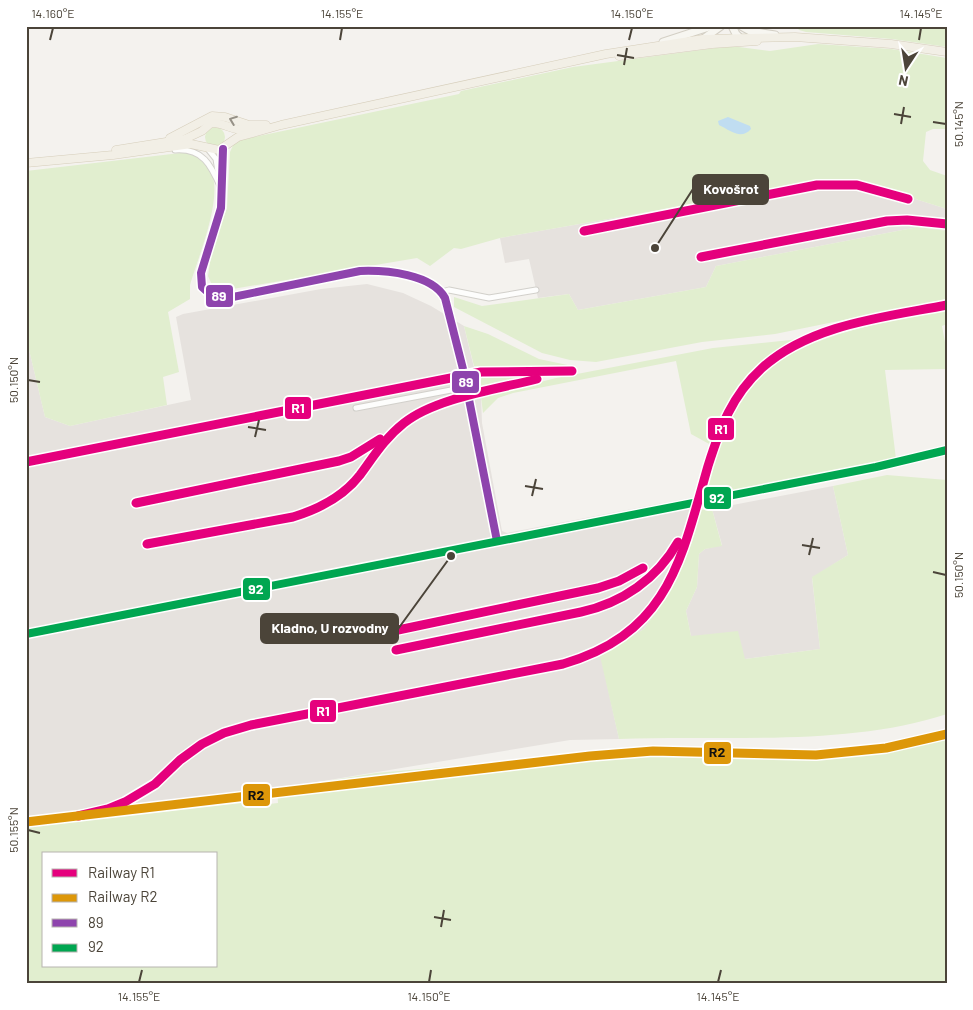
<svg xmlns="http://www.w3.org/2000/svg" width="973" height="1010" viewBox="0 0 973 1010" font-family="Barlow,sans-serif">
  <rect width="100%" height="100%" fill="#f4f2ee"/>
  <g fill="#e6e2de">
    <path d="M 831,180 L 874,186 L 947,209 L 947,231 L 918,227 L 716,266 L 706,287 L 578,310 L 569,294 L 538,298 L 529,259 L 505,263 L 500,238 Z"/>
    <path d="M 367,284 L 403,293 L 431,306 L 464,326 L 481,397 L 482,423 L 502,531 L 507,533 L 695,497 L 699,510 L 692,542 L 669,594 L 644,629 L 601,657 L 619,739 L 570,740 L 287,787 L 205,805 L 26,826 L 26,337 L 45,417 L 70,426 L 191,400 L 176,317 L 183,314 L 321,289 Z"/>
    <path d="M 833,486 L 848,555 L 812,578 L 820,649 L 745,659 L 691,636 L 686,611 L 697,587 L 699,554 L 705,549 L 722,545 L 712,509 Z"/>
  </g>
  <g fill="#e1eecf" fill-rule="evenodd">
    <path d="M 796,26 L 947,26 L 947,47 L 892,39 L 806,32 L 799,30 Z"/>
    <path d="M 818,44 L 891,49 L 947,58 L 947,129 L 933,129 L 926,132 L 923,161 L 930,170 L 947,176 L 947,209 L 874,186 L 831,180 L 500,238 L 461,249 L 454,248 L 430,266 L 417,258 L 215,292 L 208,276 L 212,248 L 227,208 L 230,152 L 235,141 L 459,94 L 461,91 L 573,67 L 731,46 L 770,51 Z"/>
    <circle cx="215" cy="137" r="10"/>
    <path d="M 189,152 C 197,156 206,161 210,169 C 225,195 198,257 190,285 L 190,299 L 168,312 L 179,372 L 163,377 L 167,405 L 70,426 L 45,417 L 26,337 L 26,171 Z"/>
    <path d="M 918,227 L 947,231 L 947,299 L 775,334 L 702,342 L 596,362 L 570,360 L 542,353 L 454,307 L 454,297 L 482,306 L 569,294 L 578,310 L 706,287 L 716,266 Z"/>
    <path d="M 947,310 L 947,324 L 942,326 L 947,353 L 947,369 L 885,370 L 896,459 L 703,498 L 695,497 L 711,445 L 691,434 L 676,361 L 513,393 L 498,398 L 483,413 L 481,397 L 556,378 L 713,348 L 800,339 C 782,349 764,360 750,375 L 754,381 C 807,332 879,324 947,310 Z"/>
    <path d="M 464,326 L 488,334 L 539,359 L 577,367 L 555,370 L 474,366 Z"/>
    <path d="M 500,373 L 544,375 L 480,391 L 476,374 Z"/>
    <path d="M 887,475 L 947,480 L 947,714 C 847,747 724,735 619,739 L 600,656 L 644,629 L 669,594 L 692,542 L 699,510 L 712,509 L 722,546 L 705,549 L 699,554 L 697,587 L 686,611 L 691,636 L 738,631 L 745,659 L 820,649 L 812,577 L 848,555 L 833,486 Z"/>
    <path d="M 947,730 L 947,984 L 26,984 L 26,826 L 259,798 L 260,805 L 278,803 L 277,789 L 376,773 L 642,749 L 735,749 L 800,752 L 852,749 L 896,743 ZM 44,854 L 216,854 L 216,966 L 44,966 Z"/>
  </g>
  <path fill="#c0ddf1" d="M 728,117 L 750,126 L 751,129 C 741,140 731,131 719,125 L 718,121 Z"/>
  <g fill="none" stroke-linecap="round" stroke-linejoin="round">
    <defs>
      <g id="street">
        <path d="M 208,149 L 216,159 L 219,178"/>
        <path d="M 223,149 L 221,208 L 201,273 L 202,287 L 211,295 L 228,298 L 360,271 C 386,270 432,274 445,298 L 463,369 L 497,541"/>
        <path d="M 175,150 C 203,148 211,165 221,188"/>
        <path d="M 442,292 L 449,290 L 489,298 L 536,290"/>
        <path d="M 356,408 L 467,387"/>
        <path d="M 26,634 L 876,467 L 947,450"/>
      </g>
      <g id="secondary">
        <path d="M 732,26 L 736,34 L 742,40"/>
        <path d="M 741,26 L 750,31 L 775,35"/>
        <path d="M 703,39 L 721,26"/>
        <path d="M 663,42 L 712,26"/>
      </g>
      <g id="primary">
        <path d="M 619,56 L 712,44 L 757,41"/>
        <path d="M 170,138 L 212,116 L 225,117 L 249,125 L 266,125"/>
        <path d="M 116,150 L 185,139 L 202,131 L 211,123 C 224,122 233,132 249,130"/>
        <path d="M 26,163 L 113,155 L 191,144 L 219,150 L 238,137 L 281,125 L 606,54 L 703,39 L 795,37 L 891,44 L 947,52"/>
      </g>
    </defs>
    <use href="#street" stroke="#d2d0cb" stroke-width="7"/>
    <use href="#secondary" stroke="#d3cfc5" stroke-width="9"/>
    <use href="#primary" stroke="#d6cebb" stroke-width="9"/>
    <use href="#street" stroke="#fdfdfc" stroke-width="5"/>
    <use href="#secondary" stroke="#f7f6f1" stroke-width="7"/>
    <use href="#primary" stroke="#f2efe6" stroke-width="8"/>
    <defs>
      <path id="bus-1" d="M 223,149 L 221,208 L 201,273 L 202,287 L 211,295 L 228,298 L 360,271 C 386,270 432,274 445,298 L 463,369 L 497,541"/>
      <path id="bus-2" d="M 26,634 L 876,467 L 947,450"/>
    </defs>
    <use href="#bus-1" stroke="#fff" stroke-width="11"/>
    <use href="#bus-2" stroke="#fff" stroke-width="11"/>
    <use href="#bus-1" stroke="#8e44ad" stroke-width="8"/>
    <use href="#bus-2" stroke="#00a651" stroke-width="8"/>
    <defs>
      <g id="rail-1">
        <path d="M 584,231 L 817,185 L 857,185 L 908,199"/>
        <path d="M 701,257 L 887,221 L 907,220 L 947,224"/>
        <path d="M 26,462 L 481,372 L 572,371"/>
        <path d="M 136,503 L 339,461 L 351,457 L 380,439"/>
        <path d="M 147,544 L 293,517 C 319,509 343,497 360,475 C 374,456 385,438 404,423 C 435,398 498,389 537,379"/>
        <path d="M 398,630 L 598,588 L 619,581 L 643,568"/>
        <path d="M 396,650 L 581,612 C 622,603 657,579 678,542"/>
        <path d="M 78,816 L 108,809 L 125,802 L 155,784 L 180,760 L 202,744 L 224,733 L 251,725 L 563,664 C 669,633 681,560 708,466 C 720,428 732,395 762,368 C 811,324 885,317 947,305"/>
      </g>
      <path id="rail-2" d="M 26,822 L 590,756 L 653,751 L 816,755 L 886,748 L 947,734"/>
    </defs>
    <use href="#rail-1" stroke="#fff" stroke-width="12"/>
    <use href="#rail-2" stroke="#fff" stroke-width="12"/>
    <use href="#rail-1" stroke="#e5007d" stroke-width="9"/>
    <use href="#rail-2" stroke="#dd9709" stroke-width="9"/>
  </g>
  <defs><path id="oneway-chevron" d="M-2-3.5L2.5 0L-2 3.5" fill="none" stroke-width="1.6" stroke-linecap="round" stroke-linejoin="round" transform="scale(1.25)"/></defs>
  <use stroke="#969187" href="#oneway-chevron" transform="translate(233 120) rotate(-159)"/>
  <path fill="none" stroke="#4b4439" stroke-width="2" d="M 50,40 L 53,28M 340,40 L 342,28M 629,40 L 632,28M 919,40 L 921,28M 617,55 L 634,58M 624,65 L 627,48M 894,114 L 911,117M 933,122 L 946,124M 901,124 L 904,107M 28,380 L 40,382M 248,427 L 266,430M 255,437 L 259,420M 525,486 L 543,489M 532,496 L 536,479M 802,545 L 820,548M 809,555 L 813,538M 933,572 L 946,575M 28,830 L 40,833M 434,917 L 451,920M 441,927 L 444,910M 139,982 L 142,970M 429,982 L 431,970M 718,982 L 721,970"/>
  <path fill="none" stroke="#4b4439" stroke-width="2" d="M655 248L693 189M451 556L398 629"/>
  <g fill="#4b4439" stroke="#fff" stroke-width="2">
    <circle cx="655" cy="248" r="5"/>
    <circle cx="451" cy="556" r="5"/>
  </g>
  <g fill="#4b4439" stroke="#4b4439" stroke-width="2">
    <rect x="693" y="175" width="75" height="29" rx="5"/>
    <rect x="261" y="614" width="137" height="29" rx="5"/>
  </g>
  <g font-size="14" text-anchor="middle" font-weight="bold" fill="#fff">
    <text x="731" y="194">Kovošrot</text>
    <text x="330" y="633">Kladno, U rozvodny</text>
  </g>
  <g stroke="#fff" stroke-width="2">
    <rect x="205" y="284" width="29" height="24" rx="5" fill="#8e44ad"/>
    <rect x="451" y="370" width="29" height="24" rx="5" fill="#8e44ad"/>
    <rect x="284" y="396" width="28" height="24" rx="5" fill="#e5007d"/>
    <rect x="707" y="417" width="28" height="24" rx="5" fill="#e5007d"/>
    <rect x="703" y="486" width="29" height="24" rx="5" fill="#00a651"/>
    <rect x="242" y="577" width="29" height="24" rx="5" fill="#00a651"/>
    <rect x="309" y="699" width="28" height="24" rx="5" fill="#e5007d"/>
    <rect x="703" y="741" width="29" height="24" rx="5" fill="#dd9709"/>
    <rect x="242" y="783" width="29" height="24" rx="5" fill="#dd9709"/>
  </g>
  <g font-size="14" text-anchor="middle" font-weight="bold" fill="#fff">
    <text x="219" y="301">89</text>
    <text x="466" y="387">89</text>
    <text x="298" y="413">R1</text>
    <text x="721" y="434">R1</text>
    <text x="717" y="503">92</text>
    <text x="256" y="594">92</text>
    <text x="323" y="716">R1</text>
  </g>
  <g font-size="14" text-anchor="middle" font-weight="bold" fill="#111">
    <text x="717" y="757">R2</text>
    <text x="256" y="800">R2</text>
  </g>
  <rect width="973" height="1010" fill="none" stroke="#ffffff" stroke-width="55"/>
  <rect x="42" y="852" width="175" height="115" fill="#ffffff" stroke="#b7b4b0"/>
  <rect x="52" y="869" width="25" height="8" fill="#e5007d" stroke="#b7b4b0"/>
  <text x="88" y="878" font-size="15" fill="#4b4439">Railway R1</text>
  <rect x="52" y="894" width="25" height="8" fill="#dd9709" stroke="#b7b4b0"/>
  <text x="88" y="902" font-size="15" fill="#4b4439">Railway R2</text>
  <rect x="52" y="919" width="25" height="8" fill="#8e44ad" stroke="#b7b4b0"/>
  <text x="88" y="928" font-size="15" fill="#4b4439">89</text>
  <rect x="52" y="944" width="25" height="8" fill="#00a651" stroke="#b7b4b0"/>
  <text x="88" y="952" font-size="15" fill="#4b4439">92</text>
  <g transform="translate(906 68) rotate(192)" stroke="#ffffff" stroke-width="4" paint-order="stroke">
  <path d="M0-4L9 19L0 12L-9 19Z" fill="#4b4439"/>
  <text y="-8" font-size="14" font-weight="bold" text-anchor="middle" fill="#4b4439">N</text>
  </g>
  <rect x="28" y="28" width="918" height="954" fill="none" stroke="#4b4439" stroke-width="2"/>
  <g font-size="12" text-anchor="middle" fill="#4b4439">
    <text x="53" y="18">14.160°E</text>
    <text x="342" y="18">14.155°E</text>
    <text x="632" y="18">14.150°E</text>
    <text x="921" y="18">14.145°E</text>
    <text transform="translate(959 124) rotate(-90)" y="4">50.145°N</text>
    <text transform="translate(14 380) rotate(-90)" y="4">50.150°N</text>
    <text transform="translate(959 575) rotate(-90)" y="4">50.150°N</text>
    <text transform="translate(14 830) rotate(-90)" y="4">50.155°N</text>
    <text x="139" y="1001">14.155°E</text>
    <text x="429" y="1001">14.150°E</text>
    <text x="718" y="1001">14.145°E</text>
  </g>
</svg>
